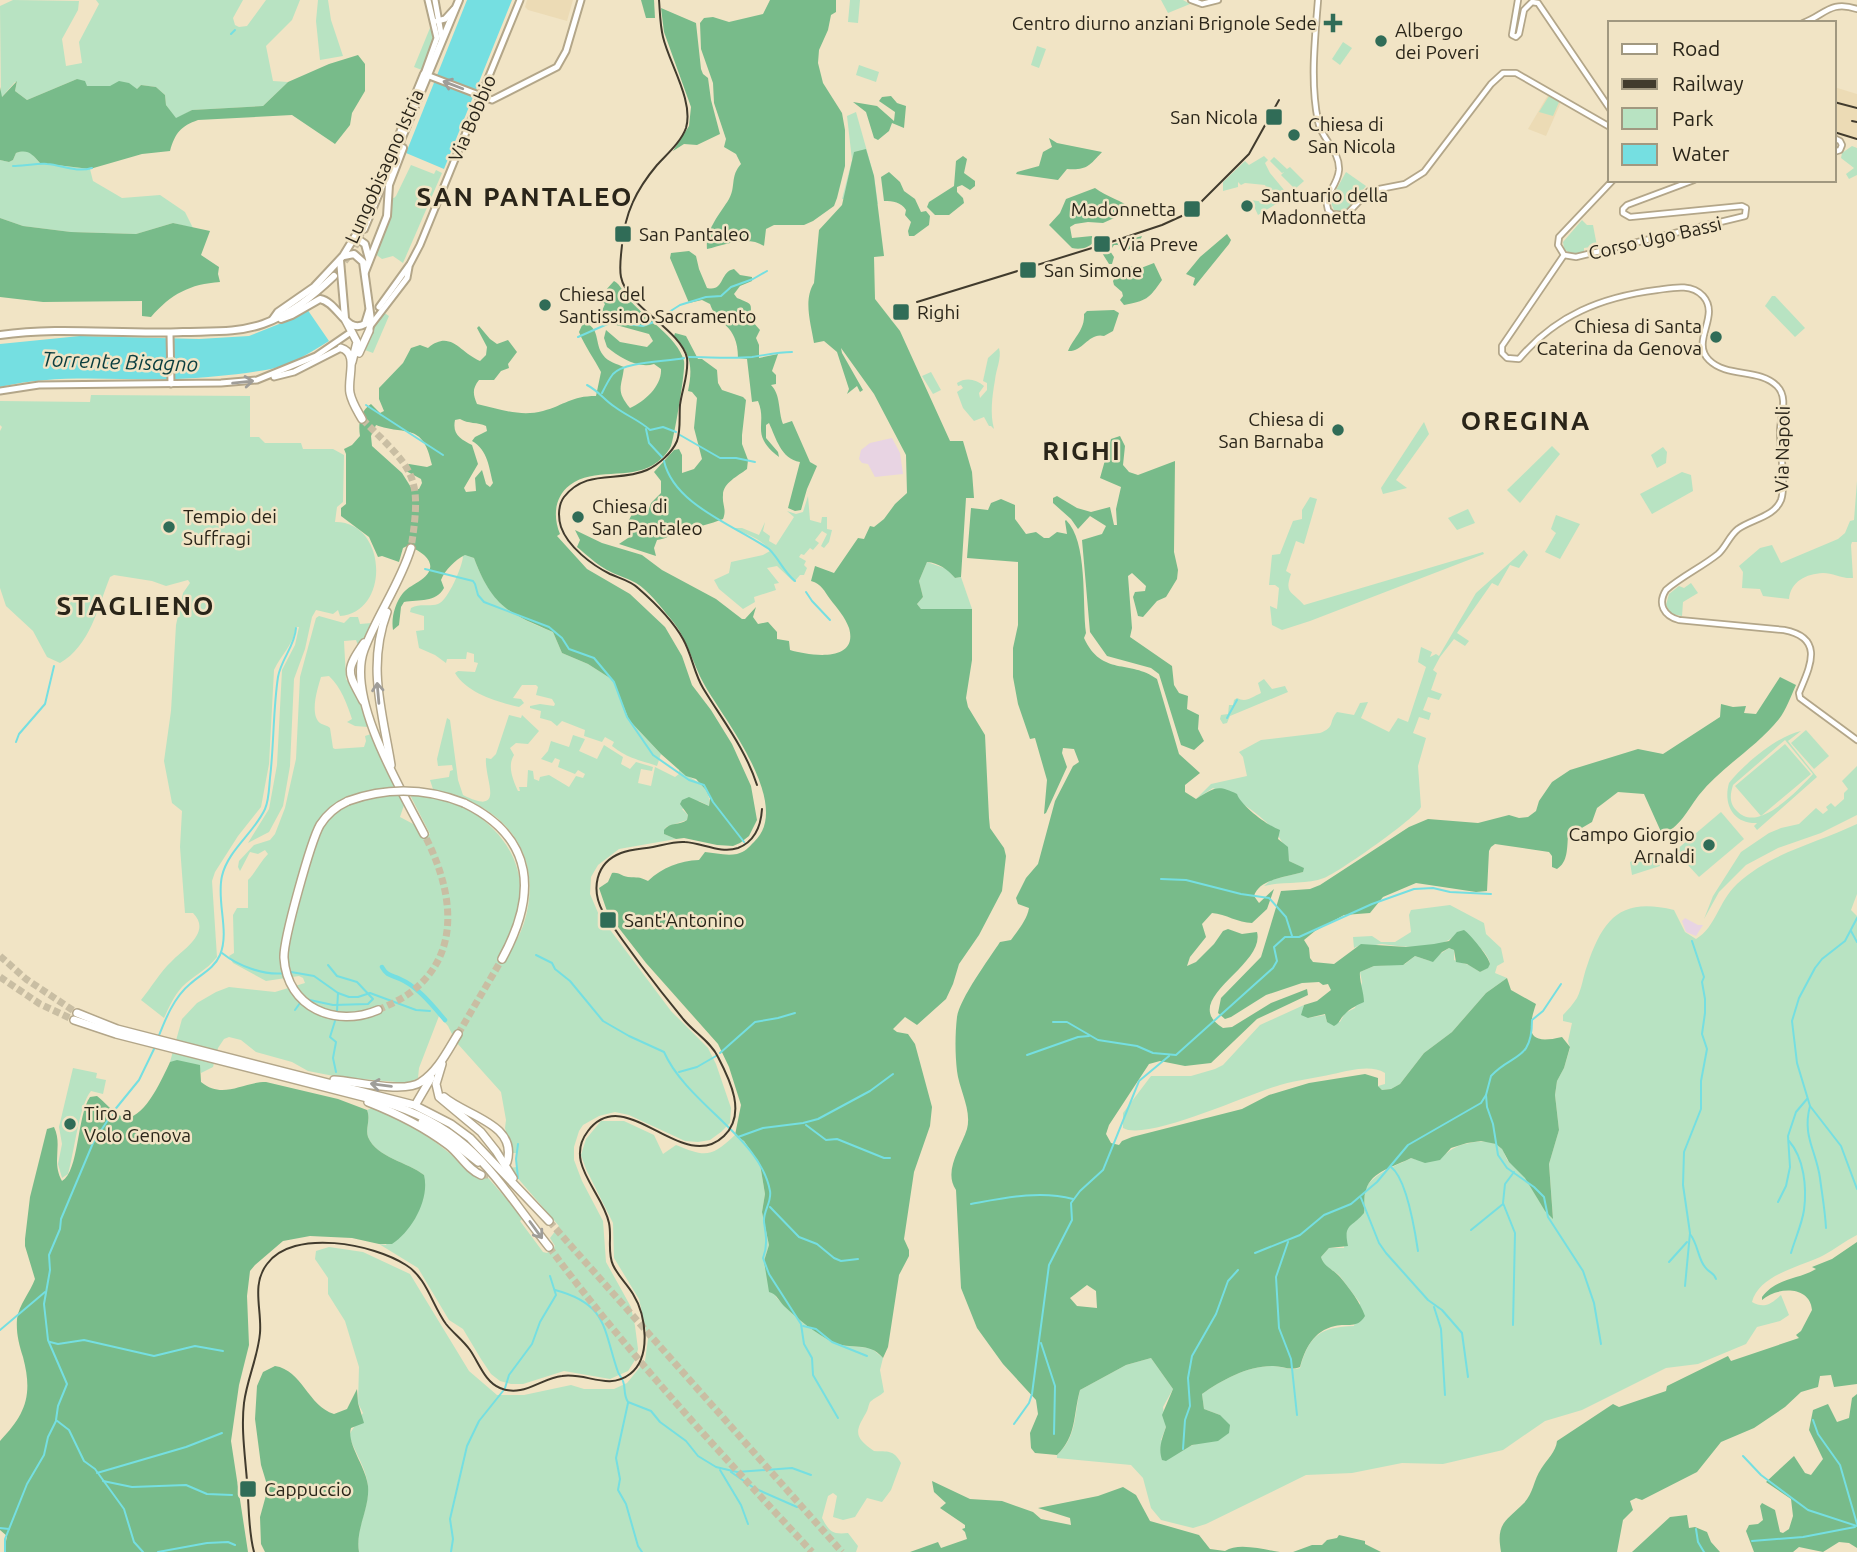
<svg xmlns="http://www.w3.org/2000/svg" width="1857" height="1552" viewBox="0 0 1857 1552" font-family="Ubuntu,sans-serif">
  <rect width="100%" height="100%" fill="#f1e4c5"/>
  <g fill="#e8d4e3">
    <path d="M 892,438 L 900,453 L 903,474 L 875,477 L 868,464 L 862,463 L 859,459 L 861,450 L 870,443 Z"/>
    <path d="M 1685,918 L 1698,925 L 1703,925 L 1696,936 L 1686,932 L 1682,921 Z"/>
  </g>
  <g fill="#ecdbb5">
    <path d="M 527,0 L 573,0 L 567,21 L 528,10 L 525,7 Z"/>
    <path d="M 1834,87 L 1857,94 L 1857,140 L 1834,134 Z"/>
    <path d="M 1548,95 L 1561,102 L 1546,136 L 1528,129 Z"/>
  </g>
  <g fill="#b8e3c2" fill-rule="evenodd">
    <path d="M 13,0 L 79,1 L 78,10 L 62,39 L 66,66 L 82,63 L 79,42 L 99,4 L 96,0 L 243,0 L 233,18 L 235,25 L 239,27 L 247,26 L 266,0 L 300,0 L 292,20 L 266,46 L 273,81 L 288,82 L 263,106 L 192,110 L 176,119 L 166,105 L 165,95 L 156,87 L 141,85 L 137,89 L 87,86 L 77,79 L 27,100 L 15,91 L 17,82 L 15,82 L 1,98 L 0,6 Z"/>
    <path d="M 318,0 L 328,0 L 331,20 L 343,56 L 320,60 L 316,21 Z"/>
    <path d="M 850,0 L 860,0 L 858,23 L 848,22 Z"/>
    <path d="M 1161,0 L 1183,0 L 1190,4 L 1168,13 Z"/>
    <path d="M 430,28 L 433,29 L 433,42 L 422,70 L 414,67 Z"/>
    <path d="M 1343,42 L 1352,48 L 1340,65 L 1332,59 Z"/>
    <path d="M 1037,46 L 1046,49 L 1039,68 L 1031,65 Z"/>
    <path d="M 859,65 L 879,72 L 876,82 L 856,75 Z"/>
    <path d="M 1549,96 L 1559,102 L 1553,116 L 1539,112 Z"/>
    <path d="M 856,112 L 874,176 L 878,204 L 842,199 L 852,160 L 847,116 Z"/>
    <path d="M 1852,146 L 1857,148 L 1857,175 L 1849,179 L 1846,174 L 1854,168 L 1841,158 L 1842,153 Z"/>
    <path d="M 24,150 L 31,153 L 40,163 L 90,169 L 93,181 L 122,198 L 160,195 L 185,212 L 193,228 L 173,223 L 136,234 L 71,232 L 23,226 L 0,218 L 0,160 L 9,162 L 13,160 L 16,153 Z"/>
    <path d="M 1264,156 L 1268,160 L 1265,163 L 1270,173 L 1289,196 L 1258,215 L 1251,200 L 1264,202 L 1270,197 L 1265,195 L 1267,189 L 1265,185 L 1245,183 L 1241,185 L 1238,182 L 1238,187 L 1223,191 L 1223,182 L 1245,161 L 1249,165 Z"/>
    <path d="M 1274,157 L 1287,169 L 1290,167 L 1304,181 L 1295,189 L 1281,175 L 1284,172 L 1282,173 L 1270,161 Z"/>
    <path d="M 411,165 L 434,174 L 436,170 L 442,173 L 403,263 L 393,256 L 382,259 L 374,253 L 390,197 L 394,198 L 396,196 Z"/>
    <path d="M 1346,172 L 1366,186 L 1349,208 L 1340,212 L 1334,210 L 1330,201 Z"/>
    <path d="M 1582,220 L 1587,225 L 1593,225 L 1597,246 L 1584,248 L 1584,252 L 1571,254 L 1564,249 L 1563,242 Z"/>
    <path d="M 1772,296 L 1775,296 L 1805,328 L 1795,337 L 1765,306 Z"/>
    <path d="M 383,312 L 389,316 L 373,353 L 365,350 L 374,326 Z"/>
    <path d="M 999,348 C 1002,358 996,369 995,380 C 992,397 990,414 994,429 L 991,426 L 989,426 L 984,417 L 974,421 L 963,408 L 957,392 L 963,388 L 961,385 L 958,386 L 957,383 C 966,377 976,379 984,386 L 979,393 L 980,398 L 987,390 L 987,383 L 983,381 L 988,358 Z"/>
    <path d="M 931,372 L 941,390 L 933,394 L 922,376 Z"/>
    <path d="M 91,395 L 250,396 L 250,437 L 259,437 L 265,443 L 301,443 L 303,449 L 333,449 L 344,455 L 343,502 L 337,507 L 335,522 C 387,521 391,612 340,616 L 338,610 L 333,614 L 316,610 L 312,617 L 305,649 L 294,679 L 290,766 L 283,806 L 269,832 L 248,843 L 269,809 L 277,765 L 282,670 L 295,645 L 299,627 L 296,627 C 294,644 281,655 274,670 L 269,764 L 261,807 L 238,836 L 215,872 L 212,881 L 217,957 C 207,970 193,976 182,987 C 174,996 169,1007 164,1018 L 141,1000 C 151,988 160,972 172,961 C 184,949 212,932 193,913 L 185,913 L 180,847 L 182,811 L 172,803 L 164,761 L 171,711 L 176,625 L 183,593 L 190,583 L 188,580 L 166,586 L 152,581 L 114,575 L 110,577 C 98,607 90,646 60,663 L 47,657 L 33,631 L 6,606 L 0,588 L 0,431 L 2,427 L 0,425 L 0,401 L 90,402 Z"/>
    <path d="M 1424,422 L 1429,434 L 1396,480 L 1407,488 L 1383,494 L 1381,488 Z"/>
    <path d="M 1552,446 L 1560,454 L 1520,503 L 1507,490 Z"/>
    <path d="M 1663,447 L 1667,452 L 1666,463 L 1657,468 L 1651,455 Z"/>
    <path d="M 1682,472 L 1691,475 L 1693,491 L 1652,514 L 1640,494 Z"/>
    <path d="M 1857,481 L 1857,542 L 1852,542 L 1851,545 L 1853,578 C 1842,579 1833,573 1823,573 C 1806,574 1791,581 1789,599 L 1763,596 L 1760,589 L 1742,588 L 1743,572 L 1739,566 L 1760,548 L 1772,545 L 1781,563 L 1838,539 L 1845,533 L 1850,521 L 1854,520 Z"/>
    <path d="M 808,496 L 810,520 L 821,523 L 822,517 L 827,517 L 827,529 L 832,530 L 829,542 L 824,548 L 821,546 L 827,534 L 822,531 L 815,540 L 819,543 L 813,550 L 810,548 L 804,555 L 801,554 L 799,557 L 806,561 L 804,565 L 807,568 L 804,575 L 800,575 L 794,582 L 777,566 L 767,568 L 779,583 L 774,584 L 776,590 L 754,597 L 755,602 L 743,609 L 719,589 L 714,580 L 729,573 L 731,562 L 763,555 L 770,551 C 761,538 746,534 732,528 L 742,528 L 759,535 L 765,522 L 763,531 L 770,536 L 769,541 L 776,545 L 794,517 L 787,511 L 796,514 L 803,512 Z"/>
    <path d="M 1310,497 L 1317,499 L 1304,544 L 1296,541 L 1286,571 L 1291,574 C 1284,594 1292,591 1304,605 L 1483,552 L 1484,554 L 1310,621 L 1282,630 L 1272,625 L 1270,606 L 1277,609 L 1279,588 L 1275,585 L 1269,585 L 1272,555 L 1280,554 L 1293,521 L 1302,519 L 1302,510 Z"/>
    <path d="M 1468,509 L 1475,523 L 1457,530 L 1448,518 Z"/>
    <path d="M 1556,515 L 1580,524 L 1560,559 L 1545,552 L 1556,533 L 1551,529 Z"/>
    <path d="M 1524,550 L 1528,555 L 1519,568 L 1510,565 L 1498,586 L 1492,583 L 1457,633 L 1469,641 L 1465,646 L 1454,639 L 1440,657 L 1433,670 L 1437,673 L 1431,690 L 1442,694 L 1439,700 L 1428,697 L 1423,710 L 1431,713 L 1429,720 L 1419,717 L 1413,733 L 1426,738 L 1418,766 L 1421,807 C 1417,817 1338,873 1324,878 C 1306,885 1283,881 1264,886 L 1271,880 L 1303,872 L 1303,868 L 1289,861 C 1283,826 1242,801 1213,788 L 1196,799 L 1211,784 L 1247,776 L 1243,757 L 1239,752 L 1261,740 L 1320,733 C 1336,727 1328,722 1337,712 L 1354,715 L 1360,703 L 1368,702 L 1361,718 L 1389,732 L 1398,718 L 1408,722 L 1426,667 L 1418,662 L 1421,647 L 1432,652 L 1430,657 L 1436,654 L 1439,656 L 1476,593 Z"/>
    <path d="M 465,555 L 474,558 C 491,603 509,615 553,632 L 562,653 L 588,664 L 613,680 L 629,720 L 661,754 L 657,766 C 637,759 629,759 612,746 L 614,742 L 605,737 L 602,742 L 584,736 L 585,730 L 562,721 L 557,726 L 551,721 L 540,718 L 541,711 L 530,708 L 530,706 L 540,704 L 554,706 L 555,704 L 552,699 L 536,695 L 538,687 L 536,685 L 522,685 L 513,698 L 521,699 L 524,703 L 519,707 C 497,702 467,693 455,673 L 458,671 L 475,672 L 478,663 L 474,662 L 474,654 L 467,652 L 466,659 L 447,659 L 446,663 L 435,655 L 419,648 L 416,631 L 424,630 L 424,616 L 410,612 L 411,608 C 420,603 429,607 438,604 C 448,601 463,565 463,556 Z"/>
    <path d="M 927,562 L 947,569 L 955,578 L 961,577 L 972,609 L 921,609 L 917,604 L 923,597 L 919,581 Z"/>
    <path d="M 1691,583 L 1698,593 L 1683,602 L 1682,616 L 1671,614 L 1666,605 L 1669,594 L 1679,586 L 1684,588 Z"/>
    <path d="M 319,616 L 344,623 L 350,617 L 358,617 L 360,624 L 372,623 L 359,648 L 356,640 L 344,641 L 346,679 L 359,694 L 368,727 L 355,726 L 347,722 L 352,719 C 347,704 341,687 329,676 L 321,677 C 318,687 309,714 320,723 C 323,725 327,725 330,728 L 333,748 L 335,749 L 364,747 L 366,741 L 365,736 L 371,734 L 405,802 L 400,817 L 417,826 L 421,837 L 430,834 L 409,793 C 429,797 453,799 471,811 C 517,841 533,886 510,936 C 506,944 503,953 498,960 L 499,963 L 505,962 C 511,949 520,936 524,923 C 540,872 522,827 474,803 C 461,797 446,794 433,789 L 430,780 L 449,777 L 450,771 L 453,770 L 452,765 L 438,766 L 437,759 L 447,718 L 450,720 L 458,780 L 463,795 C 507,817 484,779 486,758 L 491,759 L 496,754 L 509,715 L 521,718 L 522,715 L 539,731 L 528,744 L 516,743 L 510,748 L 514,755 C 507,766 513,780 518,791 L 520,791 L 519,787 L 527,787 L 528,770 L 533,771 L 534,779 L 539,781 L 540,777 L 549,775 L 569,787 L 576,776 L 583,778 L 585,774 L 578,770 L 575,774 L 558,767 L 560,760 L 555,758 L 552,763 L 541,759 L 548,751 L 551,741 L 569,747 L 573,735 L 585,739 L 579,751 L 597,759 L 604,745 L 623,757 L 621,764 L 630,769 L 636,762 L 653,767 L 652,771 L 641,769 L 638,783 L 651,786 L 655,767 L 675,777 L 679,774 L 679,769 C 692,781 712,784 709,806 L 699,801 L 682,809 L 688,815 L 687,820 L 666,827 L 664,834 L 676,839 L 619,849 L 598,865 L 591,877 L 590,894 L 599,915 L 671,1011 L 708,1048 L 716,1064 L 731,1108 L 730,1123 L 721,1132 L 710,1140 L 698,1142 L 685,1141 L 629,1115 L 615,1112 L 599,1116 L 583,1125 L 579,1131 L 574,1147 L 574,1160 L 582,1181 L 603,1221 L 606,1262 L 631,1307 L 635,1326 L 638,1349 L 635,1360 L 628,1371 L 610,1379 L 564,1371 L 523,1384 L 511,1384 L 500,1381 L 491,1374 L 481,1359 L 463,1329 L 449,1320 L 418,1268 L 379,1244 L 386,1245 L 424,1175 C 408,1162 377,1158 368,1137 C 365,1128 371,1120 367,1110 L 372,1108 C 399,1117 426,1134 448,1152 C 460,1161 465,1174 481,1178 L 483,1172 L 523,1218 L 520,1221 L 543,1252 L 547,1253 L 555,1246 L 550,1238 L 559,1226 L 509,1168 L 517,1167 L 517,1153 L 512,1153 L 505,1128 L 506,1120 L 501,1092 L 457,1043 L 461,1035 L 456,1031 L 453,1036 L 448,1026 L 439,1016 L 419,1068 L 418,1078 L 408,1083 L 339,1077 L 308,1071 L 292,1062 L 256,1052 L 241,1040 L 229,1037 L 224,1039 L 218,1048 L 213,1067 L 201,1073 L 199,1065 L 170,1062 L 182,1019 L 197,1003 L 216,992 L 229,987 L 275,992 L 305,983 L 303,978 L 299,976 L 266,981 L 233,963 L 229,956 L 234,953 L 233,915 L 237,908 L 248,908 L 248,880 C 256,872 260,862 268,854 L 265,850 L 258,854 L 250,852 L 240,871 L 238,867 L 239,861 L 254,845 L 270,840 L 275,834 L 285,808 L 296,759 L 300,677 L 316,618 Z"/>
    <path d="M 1264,679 L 1272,689 L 1285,686 L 1288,692 L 1230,716 L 1227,723 L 1223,724 L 1220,719 L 1221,715 L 1228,714 L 1229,705 L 1233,705 L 1234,700 L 1237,698 C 1246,703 1252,697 1261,693 L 1258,683 Z"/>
    <path d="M 1806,730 L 1829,756 L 1814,769 L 1791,743 Z"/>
    <path d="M 1801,731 L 1788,741 L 1817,777 L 1757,830 L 1754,826 L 1757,823 C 1733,824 1723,804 1729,783 C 1744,764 1777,736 1801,731 ZM 1785,740 L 1813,774 C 1798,790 1758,834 1737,811 C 1729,803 1730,795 1733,785 Z"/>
    <path d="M 1785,744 L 1811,774 L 1761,816 L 1735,786 Z"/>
    <path d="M 1857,766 L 1857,815 L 1821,833 L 1778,848 L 1746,865 L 1719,892 L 1704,919 L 1713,896 L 1741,852 L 1769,833 L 1781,828 L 1799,824 L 1816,808 L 1823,814 L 1828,810 L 1826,807 L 1831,803 L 1835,807 L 1844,799 L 1844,793 L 1848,789 L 1842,781 Z"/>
    <path d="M 1721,812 L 1744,839 L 1699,877 L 1675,851 Z"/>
    <path d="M 1857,824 L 1857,894 L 1851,910 L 1857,916 L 1857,1235 C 1845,1241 1835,1249 1824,1255 C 1801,1267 1759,1274 1752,1302 C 1764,1309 1771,1304 1781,1295 L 1789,1315 L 1780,1321 L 1757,1327 L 1746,1344 L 1698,1364 L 1666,1368 L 1582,1410 L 1545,1421 L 1503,1450 L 1443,1464 L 1402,1463 L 1352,1473 L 1306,1475 L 1206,1524 L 1193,1528 L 1161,1520 L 1151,1508 L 1143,1478 L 1131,1465 L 1057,1458 L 1057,1455 C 1077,1437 1074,1415 1080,1390 L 1126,1365 L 1151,1358 L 1173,1389 L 1163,1407 L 1166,1427 L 1161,1440 L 1185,1448 L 1198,1443 L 1220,1415 L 1204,1409 L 1202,1394 C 1222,1380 1247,1366 1273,1366 C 1282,1366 1290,1371 1300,1368 C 1309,1335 1321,1327 1354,1326 L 1360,1303 L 1339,1275 L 1323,1264 L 1321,1257 L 1329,1248 L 1344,1248 L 1347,1227 C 1368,1212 1361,1209 1366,1187 C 1378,1171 1394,1167 1411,1158 C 1445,1169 1441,1147 1470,1143 C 1479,1141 1495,1140 1501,1148 C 1505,1152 1505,1158 1509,1162 C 1515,1167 1520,1171 1525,1177 C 1535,1191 1540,1207 1553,1218 L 1549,1164 L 1559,1130 L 1555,1095 L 1557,1081 L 1564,1068 L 1570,1048 L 1568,1041 L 1572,1023 L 1563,1021 L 1563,1015 C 1568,1010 1573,1004 1577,998 C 1582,988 1583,977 1587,966 C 1603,918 1621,897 1674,910 L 1685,932 L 1696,939 C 1716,927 1718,902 1737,884 C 1770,853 1817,843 1857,824 Z"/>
    <path d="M 1654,852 L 1660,866 L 1632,875 L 1630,862 Z"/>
    <path d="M 1450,905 L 1484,923 L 1486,934 L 1501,948 L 1504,962 L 1497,966 L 1495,973 L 1507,978 L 1486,993 L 1452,1032 L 1424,1053 L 1400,1084 L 1391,1089 L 1382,1090 L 1378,1086 L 1385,1084 L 1385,1073 C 1370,1064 1349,1071 1333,1074 C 1315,1078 1297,1080 1280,1085 C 1251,1093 1146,1142 1123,1128 L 1123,1113 L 1151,1076 L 1191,1076 L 1215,1069 L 1223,1065 L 1260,1025 L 1304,1005 L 1303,1007 L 1308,1018 L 1325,1015 L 1327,1022 L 1340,1022 L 1345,1013 L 1355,1008 L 1362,982 L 1360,972 L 1374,966 L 1405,964 L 1415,956 L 1430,961 L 1449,948 L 1454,950 L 1454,960 L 1469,965 L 1480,972 L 1487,968 L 1490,964 C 1488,951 1469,937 1458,932 C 1441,953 1404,947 1382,944 C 1378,944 1374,946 1370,946 C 1363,946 1361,944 1354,948 L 1353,937 L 1372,936 L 1381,942 L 1395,942 L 1411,932 L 1409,915 L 1411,910 Z"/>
    <path d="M 73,1068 L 97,1073 L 96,1078 L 106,1080 L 103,1094 L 91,1091 C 79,1105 74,1154 68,1174 L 62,1178 L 58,1164 L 62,1144 L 59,1127 Z"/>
    <path d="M 601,1121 L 624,1121 L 654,1135 L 663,1154 L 676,1145 C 705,1157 711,1158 735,1135 L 744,1141 L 760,1164 L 765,1194 L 762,1212 L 769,1245 L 764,1261 L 776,1297 L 790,1311 L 830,1341 L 839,1345 L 871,1348 L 883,1358 L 880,1370 L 884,1392 C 880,1396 874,1398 870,1402 C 868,1406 868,1410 866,1413 C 854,1433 855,1437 874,1451 C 888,1452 893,1449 901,1463 L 891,1490 L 882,1502 L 867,1498 L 855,1517 L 843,1520 L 833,1517 L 837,1496 L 833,1493 L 828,1496 L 822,1518 C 829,1531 832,1535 848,1533 L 858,1546 L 856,1552 L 359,1552 C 355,1531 367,1513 368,1492 C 369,1471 355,1454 349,1435 L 363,1413 L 358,1403 L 359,1367 L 345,1321 L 328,1294 L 328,1278 L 315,1259 L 316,1251 L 329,1247 L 363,1252 L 410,1274 L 469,1371 L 497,1395 L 524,1395 L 571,1385 L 584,1389 L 614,1389 L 627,1383 L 645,1361 L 648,1339 L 639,1299 L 614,1258 L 613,1223 L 586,1169 L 581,1155 L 586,1139 Z"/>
  </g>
  <g fill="#78bb8a" fill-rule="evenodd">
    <path d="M 641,0 L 654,0 L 655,18 L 646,18 Z"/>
    <path d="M 770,0 L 836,0 L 836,12 L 831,15 L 828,30 L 819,50 L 818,63 L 823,83 L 842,113 L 845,130 L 845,166 L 837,198 L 834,206 L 813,221 L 804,225 L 774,225 L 766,229 L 764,246 C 747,235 725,245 707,249 C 705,230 720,214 729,199 C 736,187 730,176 741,164 L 736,154 L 724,147 L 726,139 L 714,103 L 713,83 L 701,49 L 700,23 L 704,18 L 713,17 L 729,22 L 763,14 Z"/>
    <path d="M 661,8 L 696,23 L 701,69 L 703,74 L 708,78 L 711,100 L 720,134 L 697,145 L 684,144 L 673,151 L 689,126 L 691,107 L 664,32 Z"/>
    <path d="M 358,55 L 365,64 L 365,91 L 352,113 L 350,125 L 335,144 L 292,115 L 198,120 C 181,126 175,133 170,151 L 142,154 L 90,169 L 40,163 C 32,154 28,149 16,153 L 13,160 L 9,162 L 0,160 L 0,87 L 2,97 L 17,81 L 15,91 L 27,100 L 77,79 L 85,81 L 87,86 L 110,86 L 119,81 L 129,83 L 137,89 L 141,85 L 156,87 L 165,95 L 166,105 L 176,118 L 192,110 L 263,106 L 288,82 L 329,64 Z"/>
    <path d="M 891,96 L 897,103 L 906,106 L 904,128 L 892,123 L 889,131 L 878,140 L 874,138 L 866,112 L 853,102 L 877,106 L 894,121 L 895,112 L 879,101 L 882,97 Z"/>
    <path d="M 1049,138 L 1057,143 L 1102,152 C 1088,167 1087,170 1067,169 L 1058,180 L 1016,174 L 1017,172 L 1039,166 L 1043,152 L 1052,147 Z"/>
    <path d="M 866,149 L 874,176 L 884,256 L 874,257 L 875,299 L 900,331 L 950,441 L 963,441 L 972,472 L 974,498 L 966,498 L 961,577 L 955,578 C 947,569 939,563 927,562 L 919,581 L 923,597 L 917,604 L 921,609 L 972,609 L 972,660 L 966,698 L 968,707 L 985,735 L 989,818 L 990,828 L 1004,848 L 1006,856 L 1002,891 L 979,935 L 959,964 L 953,984 L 946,999 L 917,1025 L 905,1017 L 893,1029 L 897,1032 L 908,1034 L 915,1044 L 932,1107 L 930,1126 L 914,1172 L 904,1239 L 909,1250 L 909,1256 L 899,1275 L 888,1347 L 883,1358 C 868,1340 851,1351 833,1342 C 816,1334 798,1319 784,1306 C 779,1301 777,1294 769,1292 L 764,1261 L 769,1245 L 762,1212 L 765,1194 L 760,1164 L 744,1141 L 735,1135 L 741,1105 L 729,1067 L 718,1044 L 646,963 L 608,914 L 599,888 L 608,882 L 612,873 C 619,872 621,876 628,877 C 638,878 638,876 648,881 C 663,867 679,861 699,860 L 705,852 C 715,853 726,856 737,854 C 745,852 749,847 754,842 C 794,805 723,718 704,684 C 692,662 687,637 670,618 C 660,606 649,591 636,583 C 627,578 616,575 607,570 C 596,564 587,555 577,547 L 580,540 L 575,530 L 602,543 L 642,555 L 662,570 L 716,599 L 742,619 L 745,619 L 756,607 L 753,617 L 758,624 L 768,622 L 777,632 L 777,639 L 789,641 L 790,650 C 810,656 859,663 849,628 C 845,617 837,608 830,599 C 824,591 822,584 811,581 L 815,566 L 834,573 L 858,538 L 864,539 L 870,526 L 874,527 L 884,519 L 895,504 L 907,493 L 906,455 L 874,394 L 841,348 L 842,353 L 863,390 L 860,392 L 857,386 L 847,394 L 849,389 L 837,352 L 824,341 L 814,343 C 811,324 803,300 814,283 L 819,230 L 842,205 L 854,152 Z"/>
    <path d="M 963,156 L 967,159 L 964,173 L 975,181 L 975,186 L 970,190 L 962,185 L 957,187 L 957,192 L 963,198 L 964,203 L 949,215 L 935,215 L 927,207 L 929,202 L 954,186 L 956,161 Z"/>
    <path d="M 889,172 L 900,182 L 904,191 L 915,199 L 921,212 L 926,211 L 930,216 L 929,225 L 914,236 L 909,236 L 908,231 L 911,222 L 905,215 L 906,210 C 901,202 893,201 884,201 L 881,177 Z"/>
    <path d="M 1095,188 C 1106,197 1123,200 1132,210 L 1103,223 L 1088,222 L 1075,224 L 1070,227 L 1072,238 L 1092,236 L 1094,241 C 1090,248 1080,250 1072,248 L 1049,225 L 1060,213 L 1066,199 Z"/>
    <path d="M 0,218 L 23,226 L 71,232 L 136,234 L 173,223 L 210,231 L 201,255 L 219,267 L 218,274 L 220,282 C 190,284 171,294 151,317 L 142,316 L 142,301 L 43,302 L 0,297 Z"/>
    <path d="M 1227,234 L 1231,240 L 1229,244 L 1195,286 L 1193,285 L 1195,278 L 1186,274 L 1200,257 Z"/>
    <path d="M 1142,236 L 1135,251 L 1130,249 L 1123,251 L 1118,245 L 1114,245 L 1110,251 L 1114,257 L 1112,264 L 1109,264 L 1099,248 Z"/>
    <path d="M 689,251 L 696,256 L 699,269 L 707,288 C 725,292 719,272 734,269 L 740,275 L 752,277 L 752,281 L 740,286 L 734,294 L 737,298 C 756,306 749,302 752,321 L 760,330 L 756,338 L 759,345 L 759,358 L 778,354 L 772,371 L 776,375 L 776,384 L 771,385 C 781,395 778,411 783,424 L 792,421 L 810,462 L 817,466 L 807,489 L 801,510 L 795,511 L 788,508 L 800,462 C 781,459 776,438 769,423 L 766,425 L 766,438 L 778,452 L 779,457 C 749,434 768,425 758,401 L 752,402 L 747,359 L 738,358 C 738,323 717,326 710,304 L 702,300 L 689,303 L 670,258 L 671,253 Z"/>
    <path d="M 1154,263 L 1162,280 C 1149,299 1146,301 1124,305 L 1120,300 L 1123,296 L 1122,292 L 1114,285 L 1113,281 L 1118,273 L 1127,266 L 1141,268 Z"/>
    <path d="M 614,281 C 621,285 622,291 627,297 C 642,316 678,337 684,361 C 686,369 674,438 671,446 C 667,454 660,461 653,465 C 628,480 594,467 570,485 C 554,497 553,517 560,534 L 557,536 L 587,569 L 630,594 L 665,627 L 682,656 L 692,685 L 711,710 L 732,744 L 751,786 L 757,820 L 749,836 L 740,843 L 733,846 L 717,845 L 684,838 L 676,839 L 664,834 L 664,830 C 671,821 679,826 687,820 L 688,815 L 680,804 L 682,800 L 689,797 L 709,806 L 710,798 L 706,790 L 696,779 L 686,776 L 661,754 L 629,720 L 613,680 L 588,664 L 562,653 L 553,632 C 508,613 492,606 474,558 L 465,555 C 455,560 445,570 441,580 L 444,588 C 436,603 419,599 404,602 L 401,607 L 399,625 L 393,630 C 391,618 395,603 403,593 C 408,587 414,585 421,580 C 442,565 423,551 407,546 L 403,548 L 399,562 L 382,556 L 378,557 L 369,537 L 341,516 L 341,508 L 346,504 L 346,454 L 344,449 L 352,445 L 360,436 C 358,424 360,411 371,404 L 380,413 L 384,411 L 379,399 L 379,388 L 403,363 L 411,348 L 420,345 L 428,348 C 451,329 460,353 480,361 L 486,355 L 487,347 L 477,328 L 479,326 L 490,339 L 497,344 L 508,340 L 517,352 L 508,364 L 509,368 L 501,371 L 494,380 L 479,380 C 472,389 473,394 477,404 C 499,409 520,417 543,411 C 565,405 571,396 596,396 L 601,372 C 594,358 585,347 579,332 L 583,323 C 601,326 594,344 603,355 C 608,362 617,364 624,367 C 622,387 615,390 630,408 C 645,401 662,386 661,369 L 654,364 C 638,369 619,357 607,347 L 604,338 L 606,330 L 620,342 L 647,347 L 653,341 L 649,334 L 598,320 L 605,304 L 598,297 L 600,292 L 605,291 ZM 460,419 C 468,424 478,422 486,426 L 487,431 L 475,437 L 472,441 C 488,450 489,468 493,483 L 490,487 L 486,484 L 482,470 L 475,478 L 476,491 L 466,492 L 464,488 L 478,464 L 472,445 C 461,439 452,435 455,420 ZM 376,425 C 405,436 423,421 432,465 L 427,467 L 409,464 L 405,466 L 406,471 L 421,479 L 422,483 L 419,489 L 412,489 L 402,473 L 372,446 L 371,436 Z"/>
    <path d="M 1114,310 L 1119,313 L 1113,331 L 1104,336 C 1089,332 1083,352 1068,351 C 1074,337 1085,330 1084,314 L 1087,311 Z"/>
    <path d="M 675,333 L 686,336 L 698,359 L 702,359 L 717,370 L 718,383 L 722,390 L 743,397 L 746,400 L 742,435 L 742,444 L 748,460 L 747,469 C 738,476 723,483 723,495 C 722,505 727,509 723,519 C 710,524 698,527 684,530 C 675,531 668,539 657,540 L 654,548 L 656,556 L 619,544 L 631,536 L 631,532 L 626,526 L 632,514 L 640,511 L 648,512 L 651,503 L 661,493 L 661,481 L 654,472 L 674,450 L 679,449 L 682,455 L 682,473 L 694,469 L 702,459 L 694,428 L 697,398 L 692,392 L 688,391 C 693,367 691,354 674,336 Z"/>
    <path d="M 1120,436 L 1125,446 L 1123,465 L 1129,472 L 1138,475 L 1175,461 L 1174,552 L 1178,570 L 1177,579 L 1166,597 L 1157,601 L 1143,617 L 1138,616 L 1133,597 L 1135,592 L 1145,591 L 1146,586 L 1132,573 L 1128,576 L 1132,628 L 1130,637 L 1172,666 L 1174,685 L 1179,693 L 1188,696 L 1187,709 L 1199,715 L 1198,729 L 1204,741 L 1194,750 L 1181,745 L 1159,674 L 1151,668 L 1107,656 L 1090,632 L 1082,540 L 1102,534 L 1106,526 L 1090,516 L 1078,529 L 1071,519 L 1053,503 L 1053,498 L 1057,496 L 1077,508 L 1091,512 L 1110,507 L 1114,525 L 1117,525 L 1116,509 L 1121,487 L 1100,478 L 1111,439 Z"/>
    <path d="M 1001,499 L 1015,505 L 1015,519 L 1026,534 L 1036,532 L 1044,538 L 1049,538 L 1057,532 L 1067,534 L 1065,521 L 1066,520 C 1088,541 1082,603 1086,633 L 1084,638 C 1102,677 1130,659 1157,679 L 1179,754 L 1200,773 L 1185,785 L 1185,792 L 1196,799 C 1214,788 1217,784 1237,794 C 1241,806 1268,826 1280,830 L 1278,839 L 1288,847 L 1289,861 L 1304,868 L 1303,872 C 1287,877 1259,879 1254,896 L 1259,903 L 1274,889 L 1267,909 L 1252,923 C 1238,923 1226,914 1212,913 L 1202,924 L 1206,937 L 1190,957 L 1187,966 L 1196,962 L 1214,944 L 1223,931 L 1228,929 L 1242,934 L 1257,932 C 1266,966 1177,1000 1223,1028 L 1232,1027 L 1271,1003 L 1307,989 L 1308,995 L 1257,1019 L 1211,1063 L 1185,1066 L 1160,1061 L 1149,1064 L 1109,1125 L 1106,1134 L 1111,1143 L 1119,1145 L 1122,1141 L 1132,1137 L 1242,1109 L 1269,1095 L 1309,1083 L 1365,1074 L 1378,1078 L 1378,1086 L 1382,1090 L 1391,1089 L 1400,1084 L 1424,1053 L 1452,1032 L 1486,993 L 1507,978 L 1511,990 L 1536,1004 C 1526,1034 1529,1045 1562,1037 L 1570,1047 L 1564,1068 L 1557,1081 L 1555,1095 L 1559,1130 L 1549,1164 L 1553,1219 L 1545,1211 L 1525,1178 L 1509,1162 L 1502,1149 L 1496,1144 L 1481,1141 L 1467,1143 L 1451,1148 L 1440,1160 L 1425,1163 L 1411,1158 C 1396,1166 1371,1171 1366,1190 C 1363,1197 1365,1205 1364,1213 C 1352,1228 1343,1223 1348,1246 L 1329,1248 L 1321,1257 C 1324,1267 1333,1269 1340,1277 C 1350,1289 1360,1302 1365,1316 C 1357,1329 1348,1323 1335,1326 C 1313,1331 1305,1349 1300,1367 C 1290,1371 1283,1366 1273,1366 C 1247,1366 1222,1380 1202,1394 L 1204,1409 L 1220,1415 L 1230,1425 L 1229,1433 L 1218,1441 L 1192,1445 L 1166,1461 L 1162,1460 C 1158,1448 1162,1439 1166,1427 L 1162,1415 L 1173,1389 L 1151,1358 L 1126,1365 L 1080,1390 C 1073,1415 1077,1436 1057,1455 L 1035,1453 L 1031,1448 L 1030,1433 L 1038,1414 L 1036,1400 L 1003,1364 L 977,1328 L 961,1288 L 956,1190 C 943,1171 961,1148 967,1129 C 972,1110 959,1089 957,1071 C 955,1054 955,1034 957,1017 C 960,998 989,959 1000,942 L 1011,940 C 1018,930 1027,920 1029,908 L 1018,904 L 1016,898 L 1026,878 L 1038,864 L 1055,801 L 1073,766 L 1079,762 L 1074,749 L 1063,748 L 1062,753 L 1067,767 L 1046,813 L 1044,814 L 1047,780 L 1035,738 L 1030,739 L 1018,704 L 1013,677 L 1013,648 L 1018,625 L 1018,562 L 967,558 L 971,508 L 988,510 L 991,503 ZM 1087,1285 L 1096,1291 L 1097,1308 L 1077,1306 L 1070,1298 Z"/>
    <path d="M 1780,677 L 1796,685 C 1791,696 1786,710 1779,719 C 1756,748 1722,766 1699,795 C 1689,808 1678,830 1662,834 L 1644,794 L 1618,792 L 1597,808 L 1592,822 L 1568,836 C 1567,848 1568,862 1557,869 L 1552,867 L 1552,856 L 1549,852 L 1495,844 L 1491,847 L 1489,851 L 1487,891 L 1476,892 L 1416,883 L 1383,897 L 1370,913 L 1344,915 L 1315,931 L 1304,940 L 1309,948 L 1310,958 L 1313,962 L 1334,964 L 1361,944 L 1406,947 L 1434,944 L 1449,941 L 1457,932 L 1464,930 C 1470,934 1489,957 1490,964 L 1488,968 L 1480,972 L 1467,964 L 1456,962 L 1454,950 L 1449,948 L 1442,952 L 1433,962 L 1415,956 L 1403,965 L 1374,966 L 1360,972 C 1359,980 1364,993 1364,1002 C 1359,1004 1349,1009 1345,1014 C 1340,1018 1340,1023 1334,1026 L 1327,1022 L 1325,1014 L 1308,1018 L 1301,1015 L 1304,1005 L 1317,1001 L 1331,990 L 1328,984 L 1323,985 L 1319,982 L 1302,983 L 1266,995 L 1231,1017 L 1225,1019 L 1218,1013 L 1221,998 L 1261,957 L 1281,891 L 1310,889 L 1320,885 L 1409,827 L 1428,819 L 1478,823 L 1509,815 L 1519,818 L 1528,817 L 1536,811 L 1539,801 L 1552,782 L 1570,770 L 1638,749 L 1663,754 L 1720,717 L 1721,704 L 1733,707 L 1746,706 L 1744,713 L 1756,714 Z"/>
    <path d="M 177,1060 L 200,1065 L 201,1082 C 223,1100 242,1082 266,1082 L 338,1099 L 367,1110 C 371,1120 365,1128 368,1137 C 377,1158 408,1162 424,1175 C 430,1199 412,1231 392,1244 L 379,1244 L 352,1238 L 310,1236 L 283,1241 L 255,1265 L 250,1271 L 247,1296 L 249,1345 L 239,1385 L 231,1441 L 248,1552 L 4,1552 L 7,1536 L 0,1530 L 0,1441 C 26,1414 33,1395 23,1357 C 19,1344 16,1333 17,1319 C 19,1304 30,1293 35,1279 L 25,1246 L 25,1239 L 30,1197 L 47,1129 L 54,1127 C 63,1146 51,1161 62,1181 C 79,1172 77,1115 90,1097 L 97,1096 C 105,1102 113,1113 123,1117 C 143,1123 163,1077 170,1062 Z"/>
    <path d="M 1857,1242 L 1857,1384 L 1834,1387 L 1831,1375 L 1820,1376 L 1818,1387 L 1801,1392 L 1785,1407 L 1754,1428 L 1721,1442 L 1697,1472 L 1642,1500 L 1636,1498 L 1630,1501 L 1633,1510 L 1623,1520 L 1617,1552 L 1501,1552 C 1496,1523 1505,1522 1524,1503 C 1533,1494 1534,1479 1541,1469 C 1547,1459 1556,1452 1557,1441 L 1613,1404 L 1619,1407 L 1666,1391 L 1667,1386 L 1728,1356 L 1731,1361 L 1799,1338 L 1796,1335 L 1801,1331 L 1812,1310 C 1810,1285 1776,1287 1762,1300 L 1762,1297 C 1777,1277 1798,1280 1816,1269 L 1812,1267 L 1832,1259 Z"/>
    <path d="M 275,1366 C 302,1370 308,1406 334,1414 L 347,1409 L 357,1389 L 358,1403 L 364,1423 L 351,1428 C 346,1443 366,1467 368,1486 C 370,1509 355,1529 359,1552 L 265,1552 L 261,1544 L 260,1517 L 268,1488 L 261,1465 L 255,1419 L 257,1386 L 263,1372 Z"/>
    <path d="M 1857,1394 L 1857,1548 L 1849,1543 L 1839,1542 L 1823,1552 L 1799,1547 L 1793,1552 L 1754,1552 L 1746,1531 L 1749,1525 L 1758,1524 L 1763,1520 L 1760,1506 L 1762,1503 L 1775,1510 L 1780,1532 L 1783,1533 L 1789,1529 L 1793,1516 L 1791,1499 L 1766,1482 L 1794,1456 L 1805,1473 L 1811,1475 L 1823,1459 L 1809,1430 L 1813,1410 L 1828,1404 L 1837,1422 L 1849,1418 L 1852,1398 Z"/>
    <path d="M 932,1481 L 970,1499 L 1002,1501 L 1033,1512 L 1041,1519 L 1071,1525 L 1070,1518 L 1038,1508 L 1098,1496 L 1123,1487 L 1136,1495 L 1150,1521 L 1199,1535 L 1210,1549 L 1225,1551 C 1239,1542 1264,1550 1280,1552 L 910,1552 L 938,1542 L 941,1548 L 967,1539 L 965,1532 L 962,1529 L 965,1528 L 965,1525 L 940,1508 L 946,1503 L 934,1492 Z"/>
    <path d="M 1687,1515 L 1689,1528 L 1695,1527 L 1707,1532 L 1711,1542 L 1720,1552 L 1632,1552 L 1670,1517 Z"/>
    <path d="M 1339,1535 L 1365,1541 L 1365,1544 L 1381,1552 L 1293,1552 L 1312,1545 L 1322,1545 L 1327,1540 L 1337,1538 Z"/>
  </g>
  <g fill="#75dfe1">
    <path d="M 467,0 L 512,0 L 444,169 L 406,153 Z"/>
    <path d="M 307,309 L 329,341 C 311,352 291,365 271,369 C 244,374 206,378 176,379 C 118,381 58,373 0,387 L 0,344 L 80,336 L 199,339 L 249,336 L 284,322 Z"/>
  </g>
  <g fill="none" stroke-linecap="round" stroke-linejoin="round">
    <g stroke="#75dfe1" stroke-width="2">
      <path d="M 231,34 L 235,30"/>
      <path d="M 13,166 C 21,166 41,163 47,164 C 62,165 76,173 92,168"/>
      <path d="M 658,319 L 680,305 L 706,297 L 721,296 L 731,287 L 753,279 L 767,271"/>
      <path d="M 578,337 L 612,322 L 643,326 L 654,322"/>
      <path d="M 689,357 C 710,357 731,359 752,357 C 766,355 778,352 792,352"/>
      <path d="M 587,385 C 600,392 604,400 615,407 C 627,416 639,420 650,430 L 663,427 L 676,432"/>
      <path d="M 602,393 C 605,387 609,379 613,374 C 625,361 668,362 684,358"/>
      <path d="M 366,405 L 443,455"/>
      <path d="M 646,429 L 649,443 L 662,457"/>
      <path d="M 680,435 L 720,458 L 736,458 L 755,462"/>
      <path d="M 664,461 C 674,505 734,525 769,549 C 780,560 783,571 795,581"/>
      <path d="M 425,569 L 473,581 L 475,584 L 478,595 L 484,602 L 549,627 L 562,638 L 569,649 L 594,658 L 614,682 L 627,717 L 653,755 L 689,780 L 704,785 L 713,802 L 744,842"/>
      <path d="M 806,592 L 812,601 L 830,620"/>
      <path d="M 1227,718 L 1237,700"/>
      <path d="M 16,742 L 19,734 L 45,704 L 54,666"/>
      <path d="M 1161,879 L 1186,880 L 1241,894 L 1269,898 L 1286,917 L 1292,936"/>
      <path d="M 1857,918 L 1845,941 L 1822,959 L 1815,968 L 1799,998 L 1792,1021 L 1797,1063 L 1810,1106 L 1841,1146 L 1857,1189"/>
      <path d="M 1851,931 L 1857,942"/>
      <path d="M 222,953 C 238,966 265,976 285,973"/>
      <path d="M 536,955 L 552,963 L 555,969 L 570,981 L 603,1021 L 629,1036 L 664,1052 C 687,1104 761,1138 770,1191 C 772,1202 763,1211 764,1222 C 766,1235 768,1245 763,1258 L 769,1274 L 801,1324 L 804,1344 L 812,1358 L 813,1375 L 838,1418"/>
      <path d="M 291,972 L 314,976 L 338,993 L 349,997 L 358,997 L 370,993 L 416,1010 L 430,1011"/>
      <path d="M 1561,984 L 1543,1011 L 1532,1020 C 1532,1062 1512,1053 1491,1076 L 1486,1095 L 1487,1107 L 1493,1124 L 1498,1155 L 1507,1168 L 1534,1187 L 1544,1197 L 1548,1217 L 1583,1271 L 1594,1303 L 1601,1344"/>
      <path d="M 305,999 L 333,1005 L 368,1004 L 373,999 L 357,982 L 337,976 L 328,965"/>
      <path d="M 295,1010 L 300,1003"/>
      <path d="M 337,1011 L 338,993"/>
      <path d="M 335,1021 L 330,1037 L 336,1042 L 333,1058 L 336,1072"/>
      <path d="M 1053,1022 L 1067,1022 L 1098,1040 L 1137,1046 L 1153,1053 L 1176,1055 L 1273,968 L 1277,961 L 1274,947 L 1285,937 L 1299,937 L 1372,904 L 1414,889 L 1433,888 L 1450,892 L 1491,894"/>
      <path d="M 158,1038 C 165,1020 174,997 190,984 C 201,974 214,969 220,955 C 230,931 216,901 222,876 C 228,850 254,833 265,809 C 269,800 269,788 270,778 C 274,745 273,710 278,677 C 281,659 295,646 296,628"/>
      <path d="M 720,1053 L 755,1022 L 778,1018 L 795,1013"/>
      <path d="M 1027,1055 L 1078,1037 L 1089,1036"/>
      <path d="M 679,1072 L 697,1067 L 716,1056"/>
      <path d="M 1810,1106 C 1802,1136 1816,1150 1820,1178 C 1822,1194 1825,1210 1826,1228"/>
      <path d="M 806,1125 L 826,1140 L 837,1139 L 884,1158 L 890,1158"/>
      <path d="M 738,1137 L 763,1128 L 803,1123 L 818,1119 L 870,1091 L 893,1074"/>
      <path d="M 1789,1141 C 1804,1158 1807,1187 1804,1210 C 1802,1224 1795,1239 1791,1253"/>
      <path d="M 1391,1167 C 1407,1179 1415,1231 1418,1251"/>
      <path d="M 518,1178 L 516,1159 L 518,1144"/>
      <path d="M 1361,1198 L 1379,1243 L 1386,1253 L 1428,1300 L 1442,1310 L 1462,1333 L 1468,1377"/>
      <path d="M 1778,1202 L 1786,1186 L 1790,1167 L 1788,1136 L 1796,1112 L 1807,1099"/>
      <path d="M 971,1204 C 1004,1198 1040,1190 1073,1199"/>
      <path d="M 770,1207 L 799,1237 L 817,1244 L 834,1258 L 841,1261 L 858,1259"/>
      <path d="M 1471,1230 L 1503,1204"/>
      <path d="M 1690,1234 C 1698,1244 1698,1259 1705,1267 C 1709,1273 1714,1272 1716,1279"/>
      <path d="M 1288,1242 L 1276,1277 L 1279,1328 L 1291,1359 L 1297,1415"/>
      <path d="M 1255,1253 L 1300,1235 L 1324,1215 L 1351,1204 L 1377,1182 L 1408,1145 L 1481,1103 L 1486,1095"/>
      <path d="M 1669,1262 L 1687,1242"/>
      <path d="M 1685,1286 L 1690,1233 L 1683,1185 L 1684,1152 L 1701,1109 L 1701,1081 L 1707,1049 L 1702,1034 L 1705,1013 L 1705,999 L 1702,982 L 1704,977 L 1692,941"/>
      <path d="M 555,1290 C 608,1304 603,1329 618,1372 C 619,1375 622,1378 623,1381 C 626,1389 623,1394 628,1402 L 651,1411 L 660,1422 L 686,1441 L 698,1456 L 716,1467 L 737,1472 L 792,1468 L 811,1475"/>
      <path d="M 1434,1307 L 1441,1329 L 1445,1395"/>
      <path d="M 1513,1325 L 1515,1233 L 1503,1203 L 1505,1184 L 1514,1172"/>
      <path d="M 803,1326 L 816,1329 L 832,1342 L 867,1356"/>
      <path d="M 0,1330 L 45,1292"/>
      <path d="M 50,1342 L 58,1344 L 84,1340 L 154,1356 L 195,1346 L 223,1351"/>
      <path d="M 1041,1343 L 1055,1386 L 1054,1434"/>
      <path d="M 505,1388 L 509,1375 L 532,1344 L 540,1322 L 556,1295 L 550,1276"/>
      <path d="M 628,1403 L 616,1458 L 620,1479 L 618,1490 L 626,1504 L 638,1546 L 642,1552"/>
      <path d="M 1813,1420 L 1818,1434 L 1840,1465 L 1857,1524"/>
      <path d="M 1014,1424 L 1029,1403 L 1032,1394 L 1049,1265 L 1072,1220 L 1071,1203 L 1080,1191 L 1103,1170 L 1139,1081 L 1169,1056"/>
      <path d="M 1183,1449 L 1185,1420 L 1190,1406 L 1188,1378 L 1192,1356 L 1216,1314 L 1228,1281 L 1238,1270"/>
      <path d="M 1743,1456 L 1761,1475 L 1808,1510 L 1857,1526"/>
      <path d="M 720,1470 L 741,1505 L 748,1524"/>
      <path d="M 731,1472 L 754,1488 L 797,1507"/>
      <path d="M 97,1473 L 186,1447 L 222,1433"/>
      <path d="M 103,1481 L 132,1487 L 186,1485 L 207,1494 L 232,1495"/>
      <path d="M 0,1528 L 9,1529"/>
      <path d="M 1696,1529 L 1698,1542 L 1704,1552"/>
      <path d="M 1752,1541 L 1803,1537 L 1855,1527"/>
      <path d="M 5,1552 L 5,1539 L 27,1484 L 44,1455 L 48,1437 L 56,1421"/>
      <path d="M 143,1552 L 134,1542 L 124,1509 L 95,1469 L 84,1461 L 69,1430 L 56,1420 L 58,1406 L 67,1384 L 48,1340 L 44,1304 L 50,1270 L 49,1255 L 60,1229 L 61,1219 L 93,1143 L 113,1112 L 139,1080 L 155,1047"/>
      <path d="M 158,1552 L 207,1543 L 228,1542 L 235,1545"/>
      <path d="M 451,1552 L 453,1539 L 450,1519 L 467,1446 L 479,1421 L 503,1391"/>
    </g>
    <path stroke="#75dfe1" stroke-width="4.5" d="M 382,967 C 387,976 391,975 400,979 C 417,986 433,1006 445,1020"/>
    <path stroke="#c9bea3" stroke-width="6" stroke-dasharray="6 3" stroke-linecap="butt" d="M 334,276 L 354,250 L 364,229"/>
    <g stroke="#c9bea3" stroke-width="7" stroke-dasharray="7 3.5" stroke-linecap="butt">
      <path d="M 362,419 C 413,470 423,473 411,548"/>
      <path d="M 0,956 L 26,979 L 77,1013"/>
      <path d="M 0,977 L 40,1004 L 74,1020"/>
      <path d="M 378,1010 C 391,1004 405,998 416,988 C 464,947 450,884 424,834"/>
      <path d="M 458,1034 L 502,959"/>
      <path d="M 481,1175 L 494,1175 L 505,1166"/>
      <path d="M 549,1221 L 842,1552"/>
      <path d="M 549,1247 C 629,1355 721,1454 812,1552"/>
    </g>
    <defs>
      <g id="tertiary">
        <path d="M 1191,0 L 1202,4 L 1218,0"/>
        <path d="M 1318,0 C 1315,39 1310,82 1318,121 C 1321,139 1340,150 1339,170 C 1338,182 1330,190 1326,200 L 1328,210 L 1332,214 L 1346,215 L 1369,191 L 1405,184 L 1424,172 L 1491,84 L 1503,73 L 1516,73 L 1610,127"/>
        <path d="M 1518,0 L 1512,35 L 1516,37 L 1519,34 L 1524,10 L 1532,2 L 1538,3 L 1610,109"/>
        <path d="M 1803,23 C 1825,15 1830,0 1857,9"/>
        <path d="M 1834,138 L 1840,141 L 1842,145 L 1840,150 L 1834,152"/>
        <path d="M 1613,180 L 1559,237 L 1558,245 L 1564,255 L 1576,257 L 1745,216 L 1746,208 L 1742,206 L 1630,217 L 1623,213 L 1623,209 L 1627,205 L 1694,180"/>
        <path d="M 1564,255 L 1502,346 L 1502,353 L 1507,358 L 1519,359 C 1556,315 1602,297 1657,290 C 1672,288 1691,283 1703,296 C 1721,316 1690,341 1709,360 C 1727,378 1759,368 1777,386 C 1789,398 1780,417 1780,432 C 1780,448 1786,487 1781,500 C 1774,517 1752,519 1738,529 C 1729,536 1726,547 1718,554 C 1702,567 1682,576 1666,590 C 1657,604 1664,616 1679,620 L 1784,630 C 1826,638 1809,668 1799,693 L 1800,698 L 1857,740"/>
      </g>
      <g id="secondary">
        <path d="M 428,0 L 437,38 L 424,74 L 492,100 L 557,67 L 566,51 L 581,0"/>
        <path d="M 435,0 L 442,39"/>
        <path d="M 437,21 L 445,19 L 454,9"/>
        <path d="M 379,307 L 410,264 L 420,245 L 520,0"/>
        <path d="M 371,325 L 407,278 L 409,267"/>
        <path d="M 170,334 L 171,384"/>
        <path d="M 274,377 L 294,372 L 341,348"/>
        <path d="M 0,391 L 39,385 L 221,383 L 257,380 L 316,356 L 348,334"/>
      </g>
      <g id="primary">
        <path d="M 364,229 L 459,0"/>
        <path d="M 355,237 L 365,244 L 369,259"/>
        <path d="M 344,256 L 354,254 L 363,262 L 371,320 L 369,331"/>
        <path d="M 340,260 L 345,318"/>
        <path d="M 365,272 L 387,216 L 389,185 L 403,148"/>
        <path d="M 273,319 L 278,312 L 314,287 L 343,256 L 357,233 L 379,184 L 424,74"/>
        <path d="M 281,319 L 292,315 L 320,299 C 338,302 346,335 365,324 L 369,311"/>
        <path d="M 0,335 C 61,326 122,335 183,332 C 211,331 237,333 263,324 C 291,314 313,296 334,276"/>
      </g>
      <g id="motorway">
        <path d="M 346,321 L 357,342 L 352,362"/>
        <path d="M 341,348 C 359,353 347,378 350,393 C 352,403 357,410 362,419"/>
        <path d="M 359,353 L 369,331"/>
        <path d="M 411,548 C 400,584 377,615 364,650 C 346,699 402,791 424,834"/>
        <path d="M 387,612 C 367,666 382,710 391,765"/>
        <path d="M 363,701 C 348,672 344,672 364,643"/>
        <path d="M 348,801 C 337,806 327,814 320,825 C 311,841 283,940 284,958 C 287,1008 336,1028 378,1010"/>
        <path d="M 464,803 C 536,838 537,895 502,959"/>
        <path d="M 77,1013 L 117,1029 L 414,1105 L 451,1124 L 470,1138 L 549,1221"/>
        <path d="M 74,1020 L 116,1034 L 383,1102 C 472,1128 495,1179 549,1247"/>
        <path d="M 442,1064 L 436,1084 L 439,1097 L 481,1132 L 496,1151 L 513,1178"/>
        <path d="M 334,1080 C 355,1081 404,1094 421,1082 C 438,1071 448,1050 458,1034"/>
        <path d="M 444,1097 C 466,1116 518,1124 507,1162"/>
        <path d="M 368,1102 C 396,1113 424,1127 448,1145 C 460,1154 467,1169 481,1175"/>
        <path d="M 417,1102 L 431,1078"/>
        <path d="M 422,1122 L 450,1140 L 478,1162"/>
      </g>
    </defs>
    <use href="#tertiary" stroke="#b3a689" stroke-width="8"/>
    <use href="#secondary" stroke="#b3a689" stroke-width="9"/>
    <use href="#primary" stroke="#b3a689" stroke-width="10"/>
    <use href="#motorway" stroke="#b3a689" stroke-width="10"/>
    <use href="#tertiary" stroke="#fff" stroke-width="4.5"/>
    <use href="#secondary" stroke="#fff" stroke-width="5"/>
    <use href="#primary" stroke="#fff" stroke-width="6"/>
    <use href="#motorway" stroke="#fff" stroke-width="7"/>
    <g stroke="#413b2d" stroke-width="2">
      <path d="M 659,0 C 660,12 660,25 663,37 C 669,63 694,101 686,128 C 681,142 667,154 657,165 C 636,190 625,213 622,245 C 621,256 619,267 621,277 C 627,307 681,330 687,358 C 689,374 682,389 680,405 C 679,417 681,430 677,441 C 672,453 658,465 647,470 C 618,483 587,468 564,497 C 558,505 558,518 561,527 C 568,547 592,565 610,574 C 619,578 631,581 638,588 C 654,602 673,621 683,639 C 692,655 694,673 703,688 C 723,721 745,748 757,785"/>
      <path d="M 1834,102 L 1857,108"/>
      <path d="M 1852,121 L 1857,122"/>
      <path d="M 1834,132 L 1857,139"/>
      <path d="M 917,302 L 1105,244 L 1162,225 L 1184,215 L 1201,202 L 1249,154 L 1279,100"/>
      <path d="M 254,1552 C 248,1530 249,1504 247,1481 C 245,1455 241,1428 244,1403 C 247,1379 258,1357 260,1333 C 262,1309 251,1285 267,1264 C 293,1228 374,1244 406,1265 C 427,1278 432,1305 446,1324 C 453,1333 463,1340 470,1350 C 479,1363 485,1382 500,1388 C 523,1398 541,1378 562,1376 C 586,1372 608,1391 630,1374 C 652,1357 646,1315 633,1294 C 627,1284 618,1276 613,1265 C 607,1252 612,1237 609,1223 C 603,1192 563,1163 588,1131 C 626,1081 682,1176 724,1136 C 747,1114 730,1080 718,1057 C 711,1042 695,1033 684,1020 C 656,986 628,949 603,912 C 591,890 595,863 621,853 C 631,849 642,849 653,847 C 663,845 675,841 685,842 C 702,843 721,854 738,848 C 756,841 761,825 762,809"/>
    </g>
    <defs>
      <path id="motorway-bridge" d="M 348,801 C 387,787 426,788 464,803"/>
    </defs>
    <use href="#motorway-bridge" stroke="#b3a689" stroke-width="10" stroke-linecap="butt"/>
    <use href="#motorway-bridge" stroke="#fff" stroke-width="7"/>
  </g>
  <defs><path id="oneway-shaft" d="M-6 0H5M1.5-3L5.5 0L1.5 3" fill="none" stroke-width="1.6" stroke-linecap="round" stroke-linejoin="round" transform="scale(1.75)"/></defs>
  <g stroke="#9f9d98">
    <use href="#oneway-shaft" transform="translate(453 85) rotate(-159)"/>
    <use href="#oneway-shaft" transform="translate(243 382) rotate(-6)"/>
    <use href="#oneway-shaft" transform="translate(378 693) rotate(-95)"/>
    <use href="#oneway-shaft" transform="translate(381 1085) rotate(-173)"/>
    <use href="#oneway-shaft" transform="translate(536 1230) rotate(54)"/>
  </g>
  <g fill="#306c57" stroke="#f1e4c5" stroke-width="2.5">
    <path d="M1329.5 12.5h7v7h7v7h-7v7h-7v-7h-7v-7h7z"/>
    <circle cx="1381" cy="41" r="7"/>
    <rect x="1265" y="108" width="18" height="18" rx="3.5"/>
    <circle cx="1294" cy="135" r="7"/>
    <circle cx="1247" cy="206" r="7"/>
    <rect x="1183" y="200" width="18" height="18" rx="3.5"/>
    <rect x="614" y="225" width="18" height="18" rx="3.5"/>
    <rect x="1093" y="235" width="18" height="18" rx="3.5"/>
    <rect x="1019" y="261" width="18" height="18" rx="3.5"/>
    <circle cx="545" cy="305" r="7"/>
    <rect x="892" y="303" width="18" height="18" rx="3.5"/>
    <circle cx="1716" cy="337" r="7"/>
    <circle cx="1338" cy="430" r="7"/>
    <circle cx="578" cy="517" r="7"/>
    <circle cx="169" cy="527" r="7"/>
    <circle cx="1709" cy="845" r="7"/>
    <rect x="599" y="911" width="18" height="18" rx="3.5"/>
    <circle cx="70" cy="1124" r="7"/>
    <rect x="239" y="1480" width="18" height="18" rx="3.5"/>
  </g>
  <g text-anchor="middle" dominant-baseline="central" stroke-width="5" stroke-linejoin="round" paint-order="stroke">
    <g font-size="19" fill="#2a2519" stroke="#f1e4c5" text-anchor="start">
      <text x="1317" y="23" text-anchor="end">Centro diurno anziani Brignole Sede</text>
      <text x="1395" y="30">Albergo<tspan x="1395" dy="22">dei Poveri</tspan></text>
      <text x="1258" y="117" text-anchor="end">San Nicola</text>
      <text x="1308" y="124">Chiesa di<tspan x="1308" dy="22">San Nicola</tspan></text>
      <text x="1261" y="195">Santuario della<tspan x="1261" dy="22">Madonnetta</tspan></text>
      <text x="1176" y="209" text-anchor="end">Madonnetta</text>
      <text x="639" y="234">San Pantaleo</text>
      <text x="1118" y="244">Via Preve</text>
      <text x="1044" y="270">San Simone</text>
      <text x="559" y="294">Chiesa del<tspan x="559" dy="22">Santissimo Sacramento</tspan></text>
      <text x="917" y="312">Righi</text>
      <text x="1702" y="326" text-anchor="end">Chiesa di Santa<tspan x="1702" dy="22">Caterina da Genova</tspan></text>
      <text x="1324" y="419" text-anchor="end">Chiesa di<tspan x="1324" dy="22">San Barnaba</tspan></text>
      <text x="592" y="506">Chiesa di<tspan x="592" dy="22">San Pantaleo</tspan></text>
      <text x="183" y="516">Tempio dei<tspan x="183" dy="22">Suffragi</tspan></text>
      <text x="1695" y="834" text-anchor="end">Campo Giorgio<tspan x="1695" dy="22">Arnaldi</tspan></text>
      <text x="624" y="920">Sant'Antonino</text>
      <text x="84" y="1113">Tiro a<tspan x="84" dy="22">Volo Genova</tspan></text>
      <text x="264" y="1489">Cappuccio</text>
    </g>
    <g font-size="19" fill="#2a2519" stroke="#f1e4c5">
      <text transform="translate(472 118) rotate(-67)">Via Bobbio</text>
      <text transform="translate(384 166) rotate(-66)">Lungobisagno Istria</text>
      <text transform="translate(1655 238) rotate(-13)">Corso Ugo Bassi</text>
      <text transform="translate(1782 449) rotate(-89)">Via Napoli</text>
    </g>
    <g font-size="21" font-style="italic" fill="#0a3e3f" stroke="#f1e4c5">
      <text transform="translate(120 361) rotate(2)">Torrente Bisagno</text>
    </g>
    <g font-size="26" font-weight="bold" letter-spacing="2" fill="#2a2519" stroke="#f1e4c5">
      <text x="525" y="196">SAN PANTALEO</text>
      <text x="1526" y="420">OREGINA</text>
      <text x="1082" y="450">RIGHI</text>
      <text x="136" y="605">STAGLIENO</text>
    </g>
  </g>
  <rect x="1608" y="21" width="228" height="161" fill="#f1e4c5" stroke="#a19880" stroke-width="2"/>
  <rect x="1622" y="44" width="35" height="10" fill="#ffffff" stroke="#a19880" stroke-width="2"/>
  <text x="1672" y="56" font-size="21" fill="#2a2519">Road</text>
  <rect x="1622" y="79" width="35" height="10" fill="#413b2d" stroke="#a19880" stroke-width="2"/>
  <text x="1672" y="91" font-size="21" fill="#2a2519">Railway</text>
  <rect x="1622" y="108" width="35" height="21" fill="#b8e3c2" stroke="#a19880" stroke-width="2"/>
  <text x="1672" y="126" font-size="21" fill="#2a2519">Park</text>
  <rect x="1622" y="144" width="35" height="21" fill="#75dfe1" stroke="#a19880" stroke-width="2"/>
  <text x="1672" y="161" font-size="21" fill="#2a2519">Water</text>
</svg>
